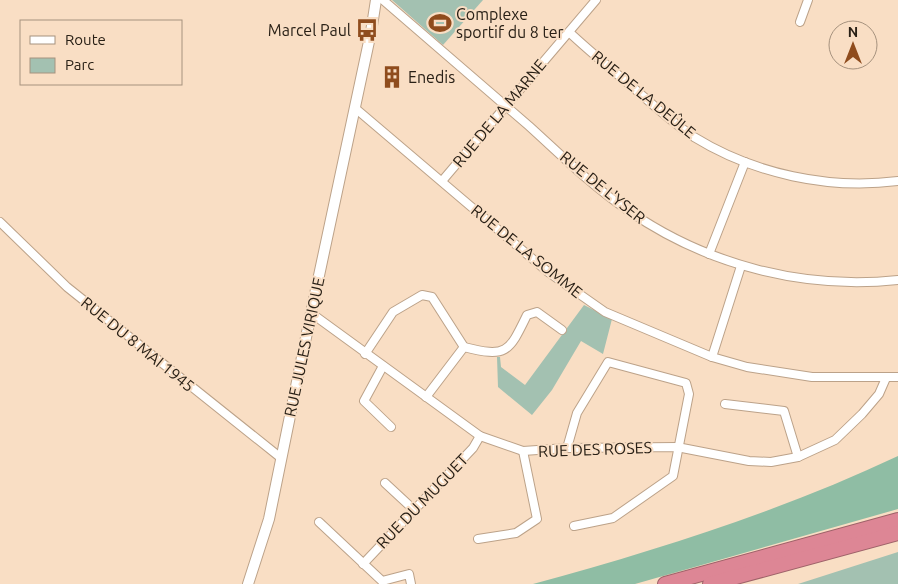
<svg xmlns="http://www.w3.org/2000/svg" width="898" height="584" viewBox="0 0 898 584" font-family="Ubuntu,sans-serif">
  <rect width="100%" height="100%" fill="#f9dec4"/>
  <g fill="#a3c1b1">
    <path d="M 392,0 L 483,0 L 443,45 Z"/>
    <path d="M 584,305 L 612,319 L 603,354 L 581,341 L 552,390 L 532,415 L 498,387 L 497,357 L 500,357 L 501,367 L 525,385 Z"/>
    <path d="M 898,552 L 898,584 L 798,584 Z"/>
  </g>
  <path fill="#8fbda4" d="M 898,456 L 898,509 L 635,584 L 533,584 C 658,550 781,511 898,456 Z"/>
  <g fill="none" stroke-linecap="round" stroke-linejoin="round">
    <defs>
      <g id="street">
        <path d="M 383,0 C 431,42 480,84 529,126 C 561,155 593,187 629,211 C 707,265 804,290 898,280"/>
        <path d="M 800,22 L 808,0"/>
        <path d="M 569,32 C 588,50 609,67 629,84 C 650,102 671,122 694,137 C 754,174 829,190 898,181"/>
        <path d="M 355,108 L 548,272 L 605,312 L 712,357 L 747,367 L 812,377 L 898,377"/>
        <path d="M 442,181 L 596,0"/>
        <path d="M 0,222 L 67,287 L 281,458"/>
        <path d="M 709,254 L 745,162"/>
        <path d="M 311,313 L 480,436 L 523,451 L 567,448 L 677,447 L 749,461 L 771,462 L 798,457 L 835,440 L 862,414 L 879,394 L 886,378"/>
        <path d="M 365,354 L 393,312 L 422,295 L 432,297 L 464,347"/>
        <path d="M 712,357 L 741,266"/>
        <path d="M 383,366 L 364,401 L 391,427"/>
        <path d="M 426,397 L 464,347 C 507,358 509,352 527,315 L 537,312 L 562,330"/>
        <path d="M 725,404 L 784,411 L 798,457"/>
        <path d="M 567,448 L 577,413 L 608,362 L 686,383 L 689,394 L 673,476 L 613,518 L 574,526"/>
        <path d="M 385,483 L 413,509"/>
        <path d="M 319,522 L 382,581 L 409,574 L 411,584"/>
        <path d="M 478,539 L 516,533 L 537,519 L 523,451"/>
        <path d="M 363,564 L 473,448 L 480,436"/>
      </g>
      <path id="secondary" d="M 248,584 L 269,519 L 311,313 L 371,32 L 376,0"/>
      <g id="highway">
        <path d="M 665,584 L 898,520"/>
        <path d="M 710,584 L 898,533"/>
      </g>
    </defs>
    <use href="#street" stroke="#bca289" stroke-width="10"/>
    <use href="#secondary" stroke="#bca289" stroke-width="12"/>
    <use href="#highway" stroke="#9e6269" stroke-width="16"/>
    <use href="#street" stroke="#fff" stroke-width="8"/>
    <use href="#secondary" stroke="#fff" stroke-width="10"/>
    <use href="#highway" stroke="#dd8695" stroke-width="14"/>
  </g>
  <defs>
    <symbol id="stadium-bare" viewBox="-9 -9 18 18"><path d="M0-5a6.5 5 0 1 0 0 10a6.5 5 0 1 0 0-10ZM-3.5-1.8h7v3.6h-7Z" fill="#8f4c1d" stroke="#f9dec4" stroke-width="2.5" paint-order="stroke"/></symbol>
    <symbol id="bus-bare" viewBox="-9 -9 18 18"><path d="M-5-6H5V4H4V6H2V4H-2V6H-4V4H-5ZM-3.5-4V0h7V-4ZM-3.5 1.2v1.5H-2V1.2ZM2 1.2v1.5H3.5V1.2Z" fill="#8f4c1d" stroke="#f9dec4" stroke-width="2.5" paint-order="stroke"/></symbol>
    <symbol id="building-bare" viewBox="-9 -9 18 18"><path d="M-4-6H4V6H1V3H-1V6H-4ZM-2.5-4.3h1.7v1.8h-1.7ZM.8-4.3h1.7v1.8H.8ZM-2.5-1h1.7V.8h-1.7ZM.8-1h1.7V.8H.8Z" fill="#8f4c1d" stroke="#f9dec4" stroke-width="2.5" paint-order="stroke"/></symbol>
  </defs>
  <g fill-rule="evenodd">
    <use href="#stadium-bare" x="424" y="7" width="32" height="32"/>
    <use href="#bus-bare" x="351" y="14" width="32" height="32"/>
    <use href="#building-bare" x="376" y="61" width="32" height="32"/>
  </g>
  <g text-anchor="middle" dominant-baseline="central" stroke-width="4" stroke-linejoin="round" paint-order="stroke">
    <g font-size="16" fill="#292016" stroke="#f9dec4" text-anchor="start">
      <text x="456" y="14">Complexe<tspan x="456" dy="18">sportif du 8 ter</tspan></text>
      <text x="351" y="30" text-anchor="end">Marcel Paul</text>
      <text x="408" y="77">Enedis</text>
    </g>
    <g font-size="16" fill="#292016" stroke="#f9dec4">
      <text transform="translate(644 94) rotate(39)">RUE DE LA DEÛLE</text>
      <text transform="translate(499 113) rotate(-50)">RUE DE LA MARNE</text>
      <text transform="translate(603 187) rotate(39)">RUE DE L'YSER</text>
      <text transform="translate(527 251) rotate(39)">RUE DE LA SOMME</text>
      <text transform="translate(138 344) rotate(39)">RUE DU 8 MAI 1945</text>
      <text transform="translate(304 347) rotate(-78)">RUE JULES VIRIQUE</text>
      <text transform="translate(595 449) rotate(-2)">RUE DES ROSES</text>
      <text transform="translate(422 501) rotate(-46)">RUE DU MUGUET</text>
    </g>
  </g>
  <rect x="20" y="20" width="162" height="65" fill="#f9dec4" stroke="#a6927e"/>
  <rect x="30" y="36" width="25" height="8" fill="#ffffff" stroke="#a6927e"/>
  <text x="65" y="45" font-size="15" fill="#292016">Route</text>
  <rect x="30" y="58" width="25" height="15" fill="#a3c1b1" stroke="#a6927e"/>
  <text x="65" y="70" font-size="15" fill="#292016">Parc</text>
  <g transform="translate(853 45)"><circle r="24" fill="#f9dec4" stroke="#a6927e"/>
  <path d="M0-4L9 19L0 12L-9 19Z" fill="#8f4c1d"/>
  <text y="-8" font-size="14" font-weight="bold" text-anchor="middle" fill="#292016">N</text>
  </g>
</svg>
